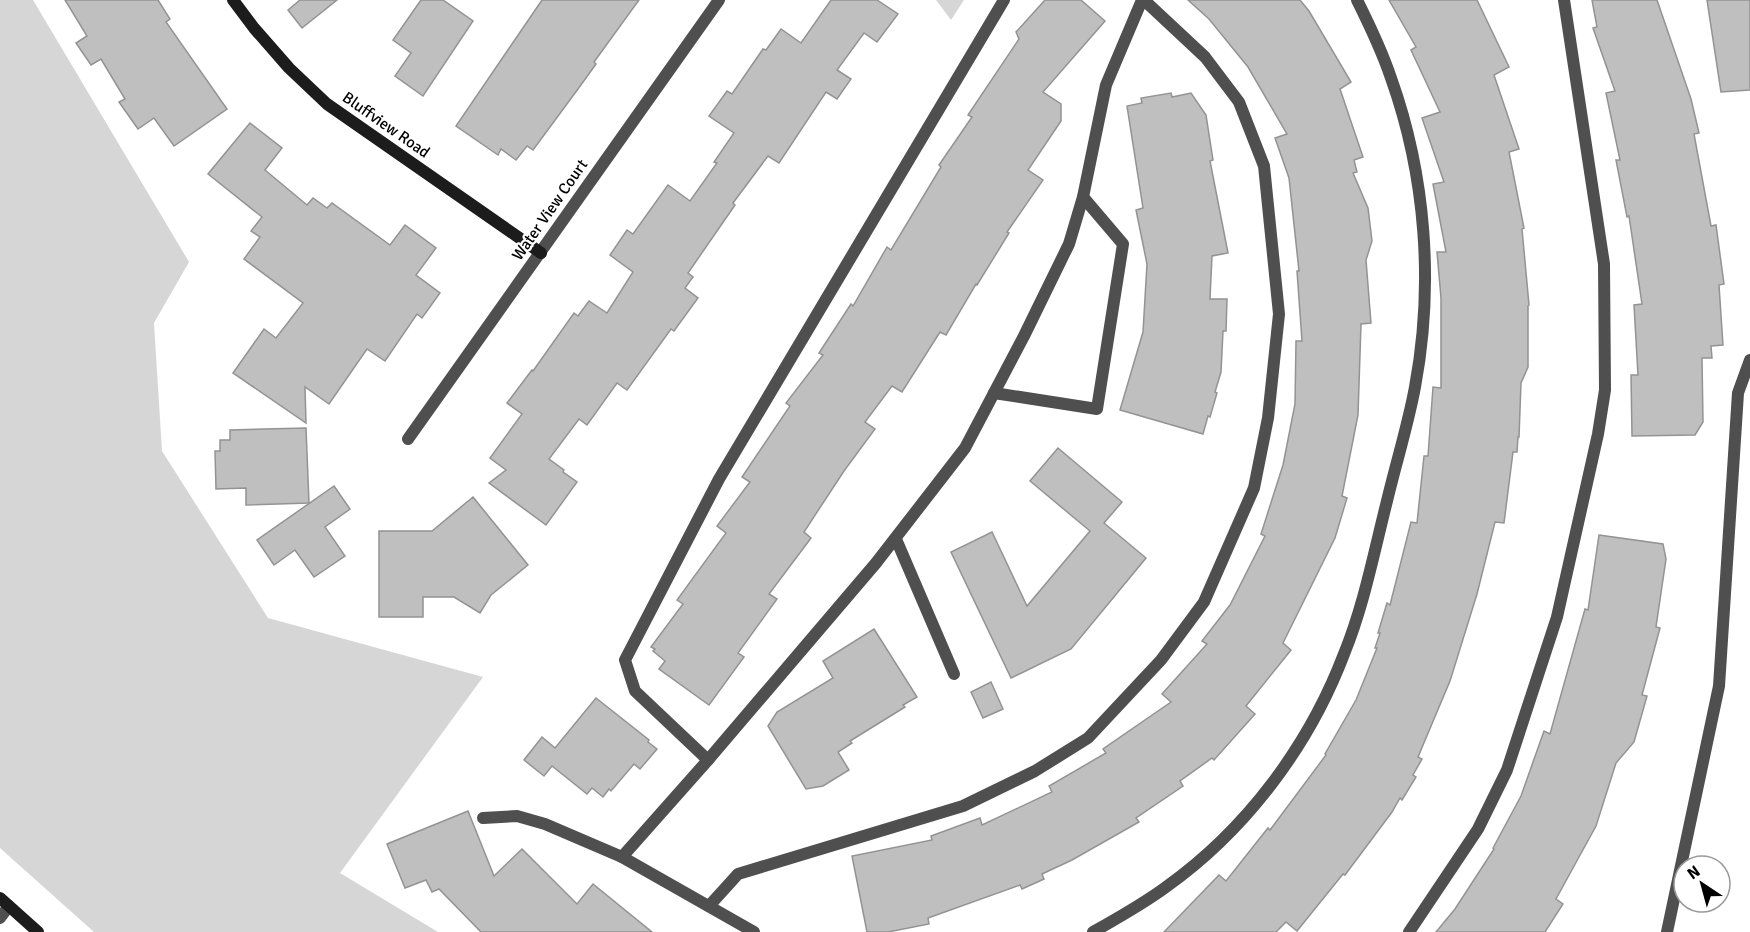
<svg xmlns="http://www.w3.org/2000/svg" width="1750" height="932" viewBox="0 0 1750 932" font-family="Signika,sans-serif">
  <rect width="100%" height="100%" fill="#fff"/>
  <g fill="#d6d6d6">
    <path d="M 0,0 L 33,0 L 189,262 L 154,323 L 162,451 L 268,618 L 483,677 L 340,873 L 438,932 L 94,932 L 0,848 Z"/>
    <path d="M 936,0 L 964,0 L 951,20 Z"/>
  </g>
  <g fill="#bfbfbf" stroke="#939393" stroke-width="1.5">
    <path d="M 65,0 L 158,0 L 170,19 L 166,22 L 227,109 L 174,146 L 154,118 L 138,129 L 119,102 L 125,99 L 101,59 L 91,65 L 76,43 L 87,36 Z"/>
    <path d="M 300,0 L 337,0 L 302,28 L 288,10 Z"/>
    <path d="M 421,0 L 443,0 L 473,21 L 423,96 L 395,76 L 411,53 L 393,40 Z"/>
    <path d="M 542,0 L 639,0 L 594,62 L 596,64 L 578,89 L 533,150 L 527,146 L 516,160 L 501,149 L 498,155 L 456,126 Z"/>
    <path d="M 831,0 L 877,0 L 898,14 L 877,42 L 864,33 L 837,70 L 851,79 L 837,99 L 826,92 L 779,163 L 768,156 L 733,203 L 735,205 L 688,273 L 693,277 L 685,288 L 698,298 L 674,331 L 671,329 L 627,390 L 617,383 L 587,425 L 579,419 L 549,459 L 564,470 L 563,472 L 577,482 L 546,525 L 489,483 L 506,470 L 490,458 L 522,414 L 507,403 L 532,370 L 533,371 L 574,313 L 578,316 L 589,301 L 607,313 L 633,272 L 610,255 L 627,230 L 633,234 L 668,185 L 690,201 L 717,163 L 714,162 L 734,133 L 709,116 L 727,91 L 732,94 L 763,49 L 766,50 L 781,29 L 801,43 Z"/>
    <path d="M 1045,0 L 1081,0 L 1105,21 L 1043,92 L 1061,104 L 1061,121 L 1028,170 L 1043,180 L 1007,232 L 1009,233 L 977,285 L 976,284 L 946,335 L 940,332 L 902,392 L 892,386 L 865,422 L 875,429 L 844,471 L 804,532 L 811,538 L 769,594 L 777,599 L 738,653 L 744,657 L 709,705 L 659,669 L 665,661 L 653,651 L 655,649 L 651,647 L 683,604 L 677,600 L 726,533 L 717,526 L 750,482 L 742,477 L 790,406 L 786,403 L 823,355 L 819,353 L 851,304 L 853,306 L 887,247 L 891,250 L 941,167 L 939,165 L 972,117 L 968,115 L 1019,39 L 1016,32 Z"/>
    <path d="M 1188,0 L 1300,0 L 1309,11 L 1351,82 L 1340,89 L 1363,157 L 1354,160 L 1357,172 L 1353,173 L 1368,208 L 1372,241 L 1366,260 L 1371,323 L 1361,324 L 1358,415 L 1342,496 L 1347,498 L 1335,538 L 1283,643 L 1291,650 L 1246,706 L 1255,714 L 1214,760 L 1212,758 L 1180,781 L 1183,786 L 1136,818 L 1139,822 L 1072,860 L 1042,874 L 1044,879 L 1022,889 L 1020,885 L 928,918 L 929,924 L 888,932 L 867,932 L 852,856 L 932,840 L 931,836 L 980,818 L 982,825 L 1052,792 L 1049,786 L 1106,753 L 1103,749 L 1171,702 L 1162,694 L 1207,644 L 1202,641 L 1230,605 L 1265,536 L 1261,534 L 1283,465 L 1295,404 L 1296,341 L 1302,341 L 1297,271 L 1299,271 L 1289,178 L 1275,138 L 1287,134 L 1248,67 L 1209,19 Z"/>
    <path d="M 1389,0 L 1477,0 L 1509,67 L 1494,75 L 1519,149 L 1509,152 L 1524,228 L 1522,229 L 1529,305 L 1528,306 L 1528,367 L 1521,383 L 1519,437 L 1518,437 L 1517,452 L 1513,452 L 1504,523 L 1495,522 L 1477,594 L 1450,681 L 1418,757 L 1422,759 L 1413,775 L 1416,777 L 1402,800 L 1400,798 L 1392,812 L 1345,875 L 1343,874 L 1297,931 L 1286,922 L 1276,932 L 1164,932 L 1219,875 L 1226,881 L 1268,828 L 1270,830 L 1326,755 L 1325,754 L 1356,700 L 1377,648 L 1375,648 L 1380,633 L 1378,633 L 1387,603 L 1390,605 L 1411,522 L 1417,523 L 1424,456 L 1428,456 L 1433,387 L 1441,388 L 1441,298 L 1437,252 L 1446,252 L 1433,184 L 1444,182 L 1422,118 L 1440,112 L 1411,50 L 1416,47 Z"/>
    <path d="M 1592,0 L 1657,0 L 1691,99 L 1699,133 L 1694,134 L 1711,226 L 1716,225 L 1724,284 L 1719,285 L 1723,345 L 1711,346 L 1712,358 L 1702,358 L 1703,422 L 1695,435 L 1632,436 L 1631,375 L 1638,375 L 1634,305 L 1642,304 L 1629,216 L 1627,217 L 1616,160 L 1620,160 L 1606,93 L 1615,91 L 1593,28 L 1597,27 Z"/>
    <path d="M 1707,0 L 1750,0 L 1750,90 L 1721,92 Z"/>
    <path d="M 1171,93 L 1172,97 L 1191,93 L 1206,115 L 1213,160 L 1210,161 L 1228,253 L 1212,256 L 1210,299 L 1227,299 L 1226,331 L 1223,331 L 1221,372 L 1215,392 L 1217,393 L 1210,417 L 1208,416 L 1203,434 L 1120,410 L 1143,332 L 1147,264 L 1136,210 L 1143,208 L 1127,106 L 1142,103 L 1141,98 Z"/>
    <path d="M 250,123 L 282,148 L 265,170 L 307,205 L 313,198 L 327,208 L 332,203 L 390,245 L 405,225 L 436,248 L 416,275 L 440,293 L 422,318 L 417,314 L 385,361 L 367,349 L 329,404 L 305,387 L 306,423 L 233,373 L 264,329 L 276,338 L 303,303 L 244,259 L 260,237 L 251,231 L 262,217 L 208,174 Z"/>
    <path d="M 306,428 L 309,503 L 246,505 L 246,488 L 216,489 L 215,451 L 220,451 L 220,440 L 230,440 L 230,430 Z"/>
    <path d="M 1058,448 L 1122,502 L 1104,523 L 1146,558 L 1071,649 L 1011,678 L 951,552 L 992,532 L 1027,606 L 1090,531 L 1030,481 Z"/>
    <path d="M 334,486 L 350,509 L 325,527 L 345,556 L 314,577 L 295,550 L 274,565 L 257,540 Z"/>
    <path d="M 473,497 L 528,565 L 491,595 L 480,613 L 454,597 L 423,597 L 423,617 L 379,617 L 379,531 L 432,531 Z"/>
    <path d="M 1599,535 L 1663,544 L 1666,559 L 1656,627 L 1660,628 L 1642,695 L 1647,696 L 1634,742 L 1616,763 L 1596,826 L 1556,899 L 1563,904 L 1545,932 L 1436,932 L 1455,909 L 1494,849 L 1493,848 L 1521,796 L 1544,731 L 1550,734 L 1585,609 L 1588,610 Z"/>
    <path d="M 874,629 L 917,697 L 903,705 L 905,707 L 850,741 L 852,743 L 838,752 L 849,770 L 823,786 L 806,789 L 768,726 L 777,712 L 833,678 L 823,661 Z"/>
    <path d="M 991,682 L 1003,709 L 983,718 L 971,692 Z"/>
    <path d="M 596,698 L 649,740 L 648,742 L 657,749 L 640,769 L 634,764 L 611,791 L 609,789 L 603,797 L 592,788 L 587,794 L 552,766 L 544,776 L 524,760 L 542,737 L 555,748 Z"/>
    <path d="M 468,811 L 494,876 L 522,849 L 577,904 L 593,884 L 652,932 L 481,932 L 439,889 L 432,892 L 426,880 L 405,888 L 387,844 Z"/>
  </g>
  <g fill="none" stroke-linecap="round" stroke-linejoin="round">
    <g stroke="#4f4f4f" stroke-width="12">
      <path d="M 994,393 L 1097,409 L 1123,244 L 1083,197"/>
      <path d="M 896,539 L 954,674"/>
      <path d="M 0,918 L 9,906"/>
    </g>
    <g stroke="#4f4f4f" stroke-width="12">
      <path d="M 408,439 L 719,0"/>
      <path d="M 708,760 L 635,691 L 625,660 L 719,479 L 1004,0"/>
      <path d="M 483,818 L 517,816 L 545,824 L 622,857 L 754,932"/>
      <path d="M 622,857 L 708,760 L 876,563 L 965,448 L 1024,336 L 1069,244 L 1083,197 L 1106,85 L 1142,0"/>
      <path d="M 709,906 L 738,874 L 963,806 L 1035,771 L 1088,738 L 1161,660 L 1204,602 L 1254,488 L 1268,418 L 1279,314 L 1264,166 L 1239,102 L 1205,57 L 1144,0"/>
      <path d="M 1093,932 C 1118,918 1143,904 1166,887 C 1246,830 1309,746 1344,654 C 1364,605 1374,552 1387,501 C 1396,463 1408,425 1415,387 C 1434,285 1426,176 1391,78 C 1382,51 1370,26 1357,0"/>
      <path d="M 1409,932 L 1478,829 L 1507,770 L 1557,617 L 1598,434 L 1605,390 L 1604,264 L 1564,0"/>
      <path d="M 1667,932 L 1719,686 L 1738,393 L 1750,360"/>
    </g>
    <g stroke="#1c1c1c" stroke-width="12">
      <path d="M 233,0 L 254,28 L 289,68 L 327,104 L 541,253"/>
      <path d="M 0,898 L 38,932"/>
    </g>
  </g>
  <g text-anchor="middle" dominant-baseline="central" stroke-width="4.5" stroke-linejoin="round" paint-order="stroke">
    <g font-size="16" fill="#000" stroke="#fff">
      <text transform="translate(386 125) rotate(35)">Bluffview Road</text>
      <text transform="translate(550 210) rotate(-55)">Water View Court</text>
    </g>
  </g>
  <g transform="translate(1702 884) rotate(324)"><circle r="28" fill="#ffffff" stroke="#999999" stroke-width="1.5"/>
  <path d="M0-4.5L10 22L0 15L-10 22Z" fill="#000000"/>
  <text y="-9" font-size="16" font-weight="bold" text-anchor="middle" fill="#000000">N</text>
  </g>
</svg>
